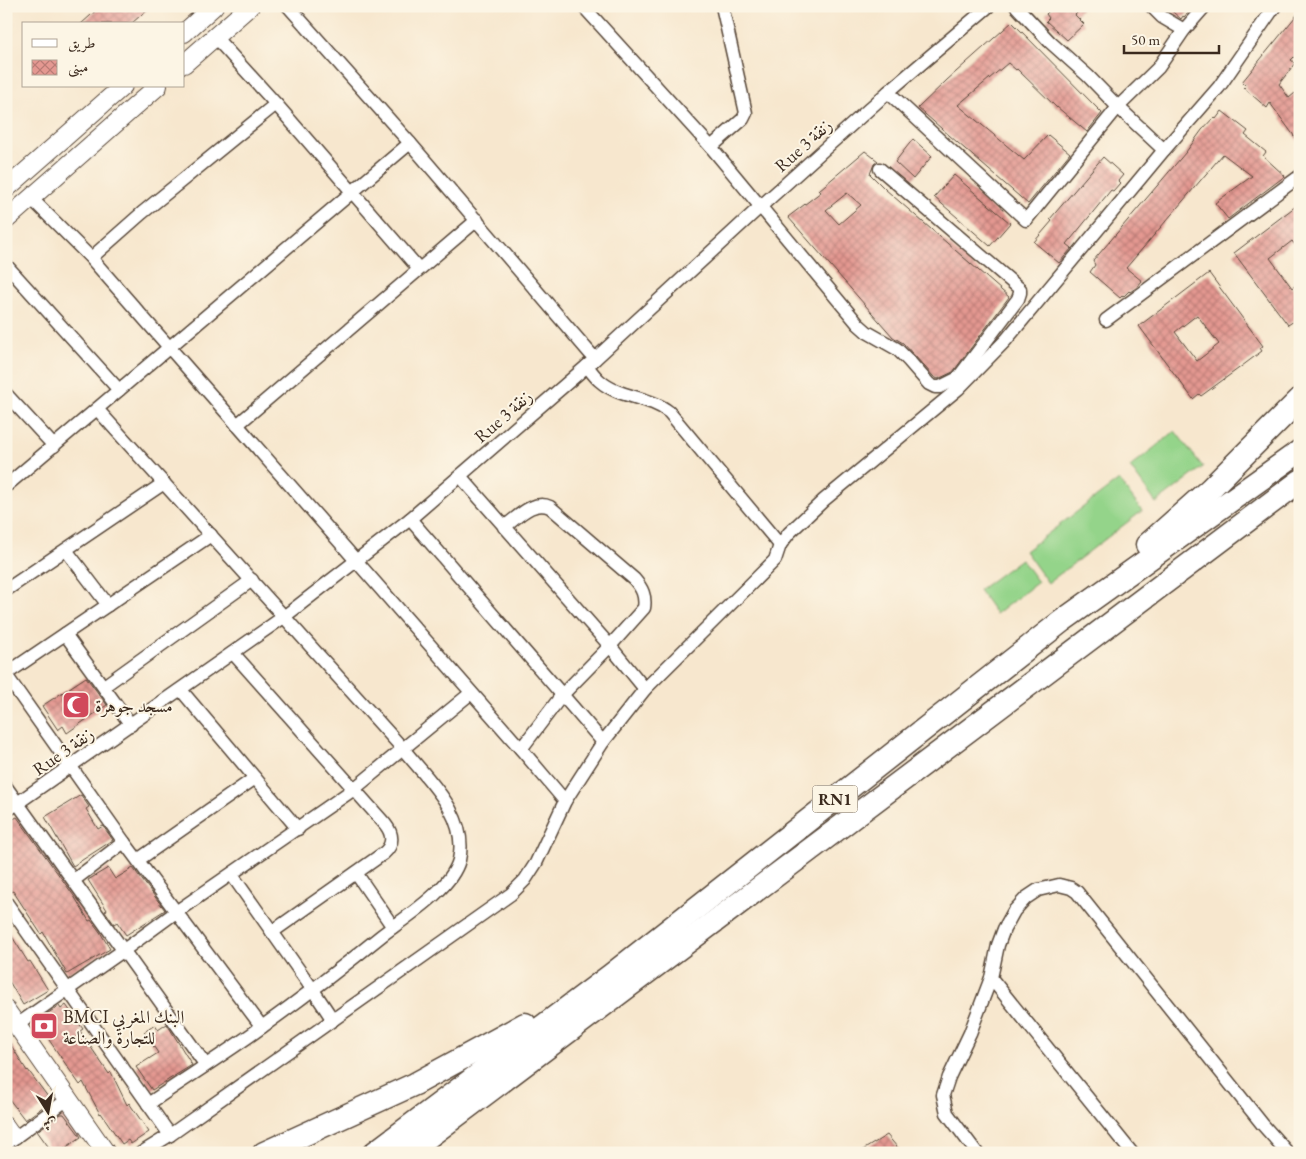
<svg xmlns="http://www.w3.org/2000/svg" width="1306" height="1159" viewBox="0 0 1306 1159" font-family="'EB Garamond',Amiri,serif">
  <defs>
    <pattern id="building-cross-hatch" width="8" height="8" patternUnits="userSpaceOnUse" patternTransform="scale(1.25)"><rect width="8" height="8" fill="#e49891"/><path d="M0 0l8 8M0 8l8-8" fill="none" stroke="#ba7c76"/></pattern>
  </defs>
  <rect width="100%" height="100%" fill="#fcf5e5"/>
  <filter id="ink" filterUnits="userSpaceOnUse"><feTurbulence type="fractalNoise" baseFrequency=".02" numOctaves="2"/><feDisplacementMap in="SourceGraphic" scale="10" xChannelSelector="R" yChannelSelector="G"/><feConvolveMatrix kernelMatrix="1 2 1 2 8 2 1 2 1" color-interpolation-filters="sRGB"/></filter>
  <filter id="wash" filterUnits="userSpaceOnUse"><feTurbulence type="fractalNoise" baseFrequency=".0096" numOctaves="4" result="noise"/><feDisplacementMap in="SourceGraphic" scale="20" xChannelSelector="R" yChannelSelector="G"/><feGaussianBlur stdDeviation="1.12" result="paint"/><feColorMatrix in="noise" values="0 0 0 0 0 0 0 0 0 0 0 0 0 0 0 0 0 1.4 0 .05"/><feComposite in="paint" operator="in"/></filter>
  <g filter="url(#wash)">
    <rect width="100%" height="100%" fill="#f7e7ce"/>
    <g fill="#94d48a" stroke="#687f54">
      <path d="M 1175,431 L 1203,467 L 1156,503 L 1130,467 Z"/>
      <path d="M 1119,480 L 1142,511 L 1048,583 L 1025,551 Z"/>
      <path d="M 1021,559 L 1038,582 L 996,614 L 979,590 Z"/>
    </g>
    <g id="blocks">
      <g fill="url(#building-cross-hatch)" fill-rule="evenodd">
        <path d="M 101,6 L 151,6 L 131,24 L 81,24 Z"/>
        <path d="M 1054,6 L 1084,6 L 1075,15 L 1084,24 L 1067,40 L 1046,21 L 1049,18 L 1046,14 Z"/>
        <path d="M 1166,6 L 1194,6 L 1184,17 L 1183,16 L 1181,19 Z"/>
        <path d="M 1300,11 L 1300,49 L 1296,53 L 1297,54 L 1291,60 L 1295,63 L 1279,84 L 1289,98 L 1295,93 L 1300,99 L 1300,144 L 1270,103 L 1267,108 L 1244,88 L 1246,86 L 1242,82 Z"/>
        <path d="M 1012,22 L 1102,113 L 1087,132 L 1057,107 L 1057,108 L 1017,69 L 1016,70 L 1008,63 L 958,105 L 1024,160 L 1048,135 L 1070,153 L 1028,204 L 918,108 L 947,80 Z"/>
        <path d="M 1222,111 L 1248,131 L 1245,135 L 1266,152 L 1263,156 L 1285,176 L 1228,219 L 1215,203 L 1252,176 L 1223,154 L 1126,268 L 1142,281 L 1136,288 L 1130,292 L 1129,291 L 1124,296 L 1123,295 L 1120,298 L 1090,272 L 1095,265 L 1093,261 L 1186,152 L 1202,130 L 1214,117 L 1216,119 Z"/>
        <path d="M 913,139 L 932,156 L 913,179 L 895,162 Z"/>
        <path d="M 865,151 L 878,161 L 874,164 L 870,174 L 885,189 L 1009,297 L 953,372 L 938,379 L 934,377 L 903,343 L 893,337 L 788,217 L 821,192 L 819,190 ZM 847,193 L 861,205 L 839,224 L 826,210 Z"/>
        <path d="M 1103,157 L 1123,175 L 1118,181 L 1120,183 L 1113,191 L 1111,190 L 1067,244 L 1072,248 L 1059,263 L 1034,242 L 1052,221 L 1050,219 Z"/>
        <path d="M 954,175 L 1010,223 L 990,246 L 934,197 Z"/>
        <path d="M 1300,203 L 1300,251 L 1292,241 L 1270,258 L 1292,288 L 1300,282 L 1300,317 L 1288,325 L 1234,253 Z"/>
        <path d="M 1209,273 L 1263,346 L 1260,348 L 1262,351 L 1242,366 L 1201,396 L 1199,394 L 1193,399 L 1139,326 ZM 1197,315 L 1219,344 L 1197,361 L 1175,332 Z"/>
        <path d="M 86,677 L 107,705 L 67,733 L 63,726 L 58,730 L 42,706 Z"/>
        <path d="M 81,795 L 89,807 L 86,809 L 98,829 L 103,826 L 113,840 L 73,866 L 45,817 Z"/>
        <path d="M 17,817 L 74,896 L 89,921 L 91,920 L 100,932 L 110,949 L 67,974 L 43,932 L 41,934 L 13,891 L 11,892 L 6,884 L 6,823 Z"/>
        <path d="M 108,868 L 115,879 L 133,868 L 165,910 L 126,935 L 117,922 L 114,924 L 105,911 L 107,910 L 88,880 Z"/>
        <path d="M 6,927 L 28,962 L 30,961 L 48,990 L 23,1005 L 6,976 Z"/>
        <path d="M 66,1005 L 83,1029 L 80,1031 L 109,1074 L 111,1072 L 127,1105 L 129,1103 L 149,1132 L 131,1144 L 128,1140 L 122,1144 L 101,1113 L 100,1114 L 83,1082 L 80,1085 L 38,1024 L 44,1020 L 42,1017 L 59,1006 L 61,1009 Z"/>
        <path d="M 167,1024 L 192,1065 L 152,1090 L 136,1067 L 158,1053 L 144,1032 L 155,1025 L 158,1030 Z"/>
        <path d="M 6,1037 L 27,1071 L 28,1070 L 51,1101 L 25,1120 L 6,1095 Z"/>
        <path d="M 61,1114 L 64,1114 L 81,1137 L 58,1153 L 53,1153 L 37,1131 Z"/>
        <path d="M 887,1135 L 902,1153 L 858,1153 Z"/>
      </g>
    </g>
  </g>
  <g filter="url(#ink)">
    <use href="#blocks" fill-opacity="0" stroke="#574638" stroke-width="1"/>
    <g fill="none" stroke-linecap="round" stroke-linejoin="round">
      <defs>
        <g id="street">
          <path d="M 288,6 L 410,143 L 595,359"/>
          <path d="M 583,6 L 711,147 L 858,324 L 867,332 L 897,349 L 909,361 L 929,384 L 935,387 L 940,387 L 958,378 L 1018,299 L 1020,293 L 1020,289 L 880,169"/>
          <path d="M 1016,6 L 1050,42 L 1088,76 L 1118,107 L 1164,150"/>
          <path d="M 1151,6 L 1162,17 L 1184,30"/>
          <path d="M 215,37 L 276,104 L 419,269"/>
          <path d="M 888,92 L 1026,220 L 1118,107 L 1158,68 L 1184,30 L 1205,6"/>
          <path d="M 711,147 L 743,119 L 746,113 L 722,6"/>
          <path d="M 31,198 L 91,258 L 521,749 L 565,801"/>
          <path d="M 91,258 L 142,213 L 276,104"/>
          <path d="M 6,265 L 119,390"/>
          <path d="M 1106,320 L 1300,176"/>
          <path d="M 587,366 C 591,371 595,377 600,381 C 619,398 649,396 669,412 L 780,545"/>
          <path d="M 6,394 L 54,446"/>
          <path d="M 97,409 L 404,750 C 429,781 469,816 459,860 C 451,890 404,918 381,936 C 339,970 296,1003 252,1034 C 218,1058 183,1080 148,1104"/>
          <path d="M 237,425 L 477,220"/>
          <path d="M 460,476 L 610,646 L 645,689"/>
          <path d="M 6,486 L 410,143"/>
          <path d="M 410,519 L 603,742"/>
          <path d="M 504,527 C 517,518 533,499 550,507 L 634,579 C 642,588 646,596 644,608 L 610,646 L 562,695 L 521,749"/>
          <path d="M 66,550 L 108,605"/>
          <path d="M 6,590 L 164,483"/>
          <path d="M 65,634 L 131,725"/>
          <path d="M 233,653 L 385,824 C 393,834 394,844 384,853 L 272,932"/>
          <path d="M 6,674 L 211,535"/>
          <path d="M 6,675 L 124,842 L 262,1027"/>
          <path d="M 104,686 L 252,580"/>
          <path d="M 181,690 L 298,829"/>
          <path d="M 6,787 L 205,1064"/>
          <path d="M 6,811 L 285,616 L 410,519 L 595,359 L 760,207 L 888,92 L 989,6"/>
          <path d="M 138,860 L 255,778"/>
          <path d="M 356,873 L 393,927"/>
          <path d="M 232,875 L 313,990 L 333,1020"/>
          <path d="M 74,880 L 124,842"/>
          <path d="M 6,902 L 170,1135"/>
          <path d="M 991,978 L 1132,1153"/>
          <path d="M 17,1025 L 124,950 L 176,912 L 354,789 L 471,693"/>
          <path d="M 6,1123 L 16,1137"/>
          <path d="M 6,1144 L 68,1099"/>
          <path d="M 141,1153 L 170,1135 L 511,894 L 525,880 L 536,863 L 565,801 L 603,742 L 645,689 L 775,560 L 780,545 L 789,533 L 824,500 L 958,389 L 1006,340 L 1164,150 L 1219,87 L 1275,6"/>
          <path d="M 977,1153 L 947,1113 L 943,1095 L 949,1077 L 970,1033 L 991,978 L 998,945 L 1004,929 L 1014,911 L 1026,898 L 1038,890 L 1059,885 L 1071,888 L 1077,892 L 1263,1125 L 1288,1153"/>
        </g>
        <g id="secondary">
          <path d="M 184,33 L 214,6"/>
          <path d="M 184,64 L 250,6"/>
          <path d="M 6,189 L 123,86"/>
          <path d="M 6,220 L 158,86"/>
          <path d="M 6,1010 L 106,1153"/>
        </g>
        <g id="highway">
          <path d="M 1147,545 L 1210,489 L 1300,399"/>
          <path d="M 264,1153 L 415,1084 L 525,1024"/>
          <path d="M 374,1153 L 611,975 L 1062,621 L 1300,451"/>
          <path d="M 407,1153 L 1300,481"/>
        </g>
      </defs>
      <use href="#street" stroke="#574638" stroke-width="15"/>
      <use href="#secondary" stroke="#574638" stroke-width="20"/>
      <use href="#highway" stroke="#574638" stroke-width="25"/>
      <use href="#street" stroke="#fff" stroke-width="12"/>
      <use href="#secondary" stroke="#fff" stroke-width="18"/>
      <use href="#highway" stroke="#fff" stroke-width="22"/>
    </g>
  </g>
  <defs>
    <symbol id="mosque-square" viewBox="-11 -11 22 22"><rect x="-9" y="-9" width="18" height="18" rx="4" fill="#d1495b" stroke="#fcf5e5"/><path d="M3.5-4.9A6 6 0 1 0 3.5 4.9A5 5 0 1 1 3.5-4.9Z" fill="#fff"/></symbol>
    <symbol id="bank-square" viewBox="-11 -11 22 22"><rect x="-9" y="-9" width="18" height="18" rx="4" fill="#d1495b" stroke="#fcf5e5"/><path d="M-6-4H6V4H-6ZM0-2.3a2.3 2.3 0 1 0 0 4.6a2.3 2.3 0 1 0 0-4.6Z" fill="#fff"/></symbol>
  </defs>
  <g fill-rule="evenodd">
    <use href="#mosque-square" x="60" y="689" width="32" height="32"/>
    <use href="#bank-square" x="28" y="1010" width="32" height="32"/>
  </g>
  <g text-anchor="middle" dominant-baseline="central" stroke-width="4" stroke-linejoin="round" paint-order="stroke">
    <rect fill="#fcf5e5" stroke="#75675a" stroke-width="1" x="812.5" y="785.5" width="45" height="27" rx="4"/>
    <g font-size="16" font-weight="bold" fill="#3b2a1e">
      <text x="835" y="799">RN1</text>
    </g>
    <g font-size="18" fill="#3b2a1e" stroke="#fcf5e5">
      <text transform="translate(803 145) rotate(-42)">Rue 3 زنقة</text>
      <text transform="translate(503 416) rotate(-41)">Rue 3 زنقة</text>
      <text transform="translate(63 751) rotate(-35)">Rue 3 زنقة</text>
    </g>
    <g font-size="18" fill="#3b2a1e" stroke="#fcf5e5" text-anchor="start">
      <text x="95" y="705">مسجد جوهرة</text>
      <text x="63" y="1016">BMCI البنك المغربي<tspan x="63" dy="21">للتجارة والصناعة</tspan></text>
    </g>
  </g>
  <rect width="1306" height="1159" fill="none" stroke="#fcf5e5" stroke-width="25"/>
  <rect x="22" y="22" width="162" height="65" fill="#fcf5e5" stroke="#afa495"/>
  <rect x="32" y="39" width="25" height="8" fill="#ffffff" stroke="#afa495"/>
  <text x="68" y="48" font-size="15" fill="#3b2a1e">طريق</text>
  <rect x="32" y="60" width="25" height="15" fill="url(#building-cross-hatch)" stroke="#afa495"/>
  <text x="68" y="72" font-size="15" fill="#3b2a1e">مبنى</text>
  <g transform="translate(48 1112) rotate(169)" stroke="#fcf5e5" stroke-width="4" paint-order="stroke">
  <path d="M0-4L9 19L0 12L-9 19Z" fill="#3b2a1e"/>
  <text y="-8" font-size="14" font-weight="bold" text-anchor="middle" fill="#3b2a1e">ش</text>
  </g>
  <path d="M1124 45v8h95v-8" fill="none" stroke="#3b2a1e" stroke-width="2.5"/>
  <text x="1131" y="45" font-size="15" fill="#3b2a1e" stroke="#fcf5e5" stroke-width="4" paint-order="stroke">50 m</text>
</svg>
